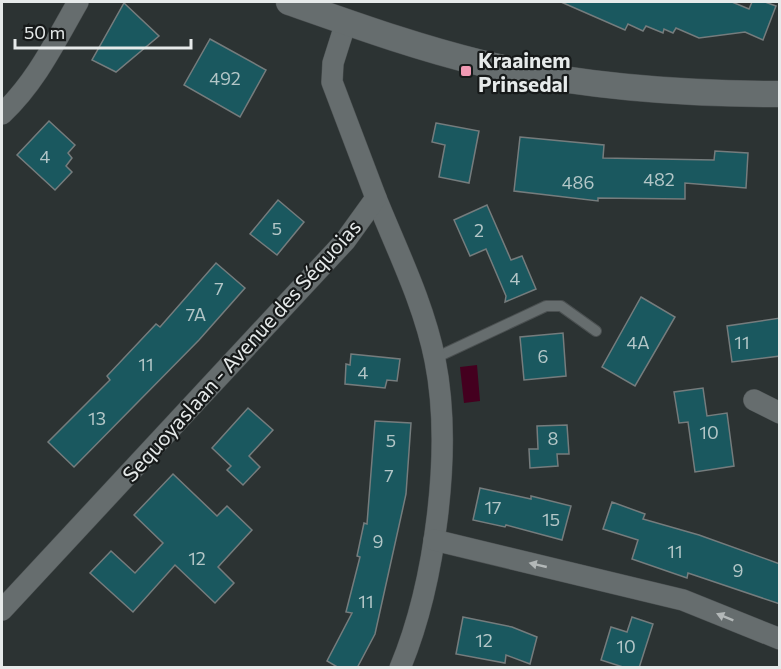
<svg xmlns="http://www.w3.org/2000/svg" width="781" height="669" viewBox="0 0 781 669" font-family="Commissioner,sans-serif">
  <rect width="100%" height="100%" fill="#2c3333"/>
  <path fill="#44001f" d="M 477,365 L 480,401 L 464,403 L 460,367 Z"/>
  <g fill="#1a585f" stroke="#757c7d" stroke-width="1.5">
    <path d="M 561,2 L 732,2 L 749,9 L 752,2 L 765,2 L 776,6 L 763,40 L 745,32 L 699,38 L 676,28 L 673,33 L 664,29 L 663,33 L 646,26 L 643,31 L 628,24 L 625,30 Z"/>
    <path d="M 124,3 L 159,36 L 116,72 L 92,60 Z"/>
    <path d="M 210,39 L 266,70 L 240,117 L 184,85 Z"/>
    <path d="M 49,121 L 75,145 L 68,153 L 72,158 L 66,166 L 72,172 L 55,190 L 17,155 Z"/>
    <path d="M 436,123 L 479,131 L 469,183 L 439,177 L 445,145 L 432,142 Z"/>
    <path d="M 520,137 L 604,145 L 603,158 L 714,160 L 715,151 L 748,153 L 746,188 L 685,183 L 685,199 L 598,198 L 598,201 L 514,191 Z"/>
    <path d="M 278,200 L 304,222 L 277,255 L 250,234 Z"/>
    <path d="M 487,205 L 511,260 L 522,256 L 536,289 L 505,302 L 506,296 L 486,249 L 470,256 L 454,220 Z"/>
    <path d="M 216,263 L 245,288 L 199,340 L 74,467 L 48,442 L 110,380 L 107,376 L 156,324 L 160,327 Z"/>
    <path d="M 641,297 L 675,317 L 635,386 L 602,367 Z"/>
    <path d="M 780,318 L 780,356 L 732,362 L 727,326 Z"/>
    <path d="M 563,333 L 566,376 L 524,380 L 520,337 Z"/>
    <path d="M 351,354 L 400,359 L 397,381 L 387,380 L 385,388 L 345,384 L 346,364 L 350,365 Z"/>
    <path d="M 703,388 L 707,416 L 727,413 L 734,466 L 695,472 L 688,422 L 679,423 L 674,392 Z"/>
    <path d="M 248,408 L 273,430 L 249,456 L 260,467 L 243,485 L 227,470 L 231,466 L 212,448 Z"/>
    <path d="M 375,421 L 411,423 L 406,494 L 375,634 L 357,668 L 339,668 L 327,661 L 352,613 L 346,612 L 360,557 L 357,556 L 364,523 L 367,524 Z"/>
    <path d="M 567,425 L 569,454 L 557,454 L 558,466 L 530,468 L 529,449 L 538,449 L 537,426 Z"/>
    <path d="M 173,474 L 217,516 L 227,506 L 252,530 L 218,567 L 234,583 L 215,603 L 175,565 L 133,612 L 90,573 L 111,551 L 135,573 L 163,543 L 134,515 Z"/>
    <path d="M 480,488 L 531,499 L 531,496 L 571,506 L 562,540 L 506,525 L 505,527 L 473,520 Z"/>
    <path d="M 612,502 L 645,514 L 643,519 L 699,535 L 780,564 L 780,604 L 688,573 L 687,578 L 632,559 L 638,540 L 603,529 Z"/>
    <path d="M 463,617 L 512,627 L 537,637 L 530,664 L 506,655 L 505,663 L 456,654 Z"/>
    <path d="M 632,617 L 653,624 L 639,668 L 626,668 L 601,660 L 611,627 L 627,632 Z"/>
  </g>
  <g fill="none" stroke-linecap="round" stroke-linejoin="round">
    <defs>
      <path id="service" d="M 435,358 L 546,306 L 561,306 L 596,331"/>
      <g id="minor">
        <path d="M 2,114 C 36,82 55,42 78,2"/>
        <path d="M 376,198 C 397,250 424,304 435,360 C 453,450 435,584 400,668"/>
        <path d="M 754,400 L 780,413"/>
        <path d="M 434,540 L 683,600 L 780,639"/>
        <path d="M 2,610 L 345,241 L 376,198 L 332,82 L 333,63 L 346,22"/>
      </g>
      <path id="tertiary" d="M 289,2 C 352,24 415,47 481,63 C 579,87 679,94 780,94"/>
    </defs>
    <use href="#service" stroke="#4b5051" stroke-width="12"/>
    <use href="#minor" stroke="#4b5051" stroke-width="22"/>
    <use href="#tertiary" stroke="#4b5051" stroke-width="27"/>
    <use href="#service" stroke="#666d6e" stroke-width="10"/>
    <use href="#minor" stroke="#666d6e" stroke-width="21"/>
    <use href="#tertiary" stroke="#666d6e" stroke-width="26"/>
  </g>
  <defs><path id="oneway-solid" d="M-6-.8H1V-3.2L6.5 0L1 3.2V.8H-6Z" transform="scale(1.5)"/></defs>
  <g fill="#b3b8b8">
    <use href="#oneway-solid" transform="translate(538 565) rotate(-167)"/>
    <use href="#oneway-solid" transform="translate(725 617) rotate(-158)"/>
  </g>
  <rect fill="#f19ab4" stroke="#171a1a" stroke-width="2" x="460" y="65" width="12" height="12" rx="3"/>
  <g text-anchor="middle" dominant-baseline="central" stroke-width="4.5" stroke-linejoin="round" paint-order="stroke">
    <g font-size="18" fill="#b3c6c7">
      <text x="225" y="78">492</text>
      <text x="45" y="156">4</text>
      <text x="659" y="179">482</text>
      <text x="578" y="182">486</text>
      <text x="277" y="228">5</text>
      <text x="479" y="230">2</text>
      <text x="515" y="278">4</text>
      <text x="219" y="288">7</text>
      <text x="196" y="314">7A</text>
      <text x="638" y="342">4A</text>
      <text x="742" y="342">11</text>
      <text x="543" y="356">6</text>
      <text x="146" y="364">11</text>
      <text x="363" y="372">4</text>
      <text x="97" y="418">13</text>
      <text x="709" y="432">10</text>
      <text x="553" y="438">8</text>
      <text x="391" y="440">5</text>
      <text x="389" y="475">7</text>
      <text x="493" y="507">17</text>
      <text x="551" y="519">15</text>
      <text x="378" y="541">9</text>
      <text x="675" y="551">11</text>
      <text x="197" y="558">12</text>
      <text x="738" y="570">9</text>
      <text x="366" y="601">11</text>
      <text x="484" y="640">12</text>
      <text x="626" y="646">10</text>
    </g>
    <g font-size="21" font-weight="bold" fill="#e6eaea" stroke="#171a1a" text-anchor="start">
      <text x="478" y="59">Kraainem<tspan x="478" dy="24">Prinsedal</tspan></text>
    </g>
    <g font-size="21" fill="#e6eaea" stroke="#171a1a">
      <text transform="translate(241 350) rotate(-48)">Sequoyaslaan - Avenue des Séquoias</text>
    </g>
  </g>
  <rect width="781" height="669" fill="none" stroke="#e6eaea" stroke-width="6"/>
  <path d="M15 39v9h176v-9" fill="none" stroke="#e6eaea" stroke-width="3"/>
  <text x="24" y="39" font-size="18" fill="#e6eaea" stroke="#171a1a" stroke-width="4.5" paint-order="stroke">50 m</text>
</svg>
